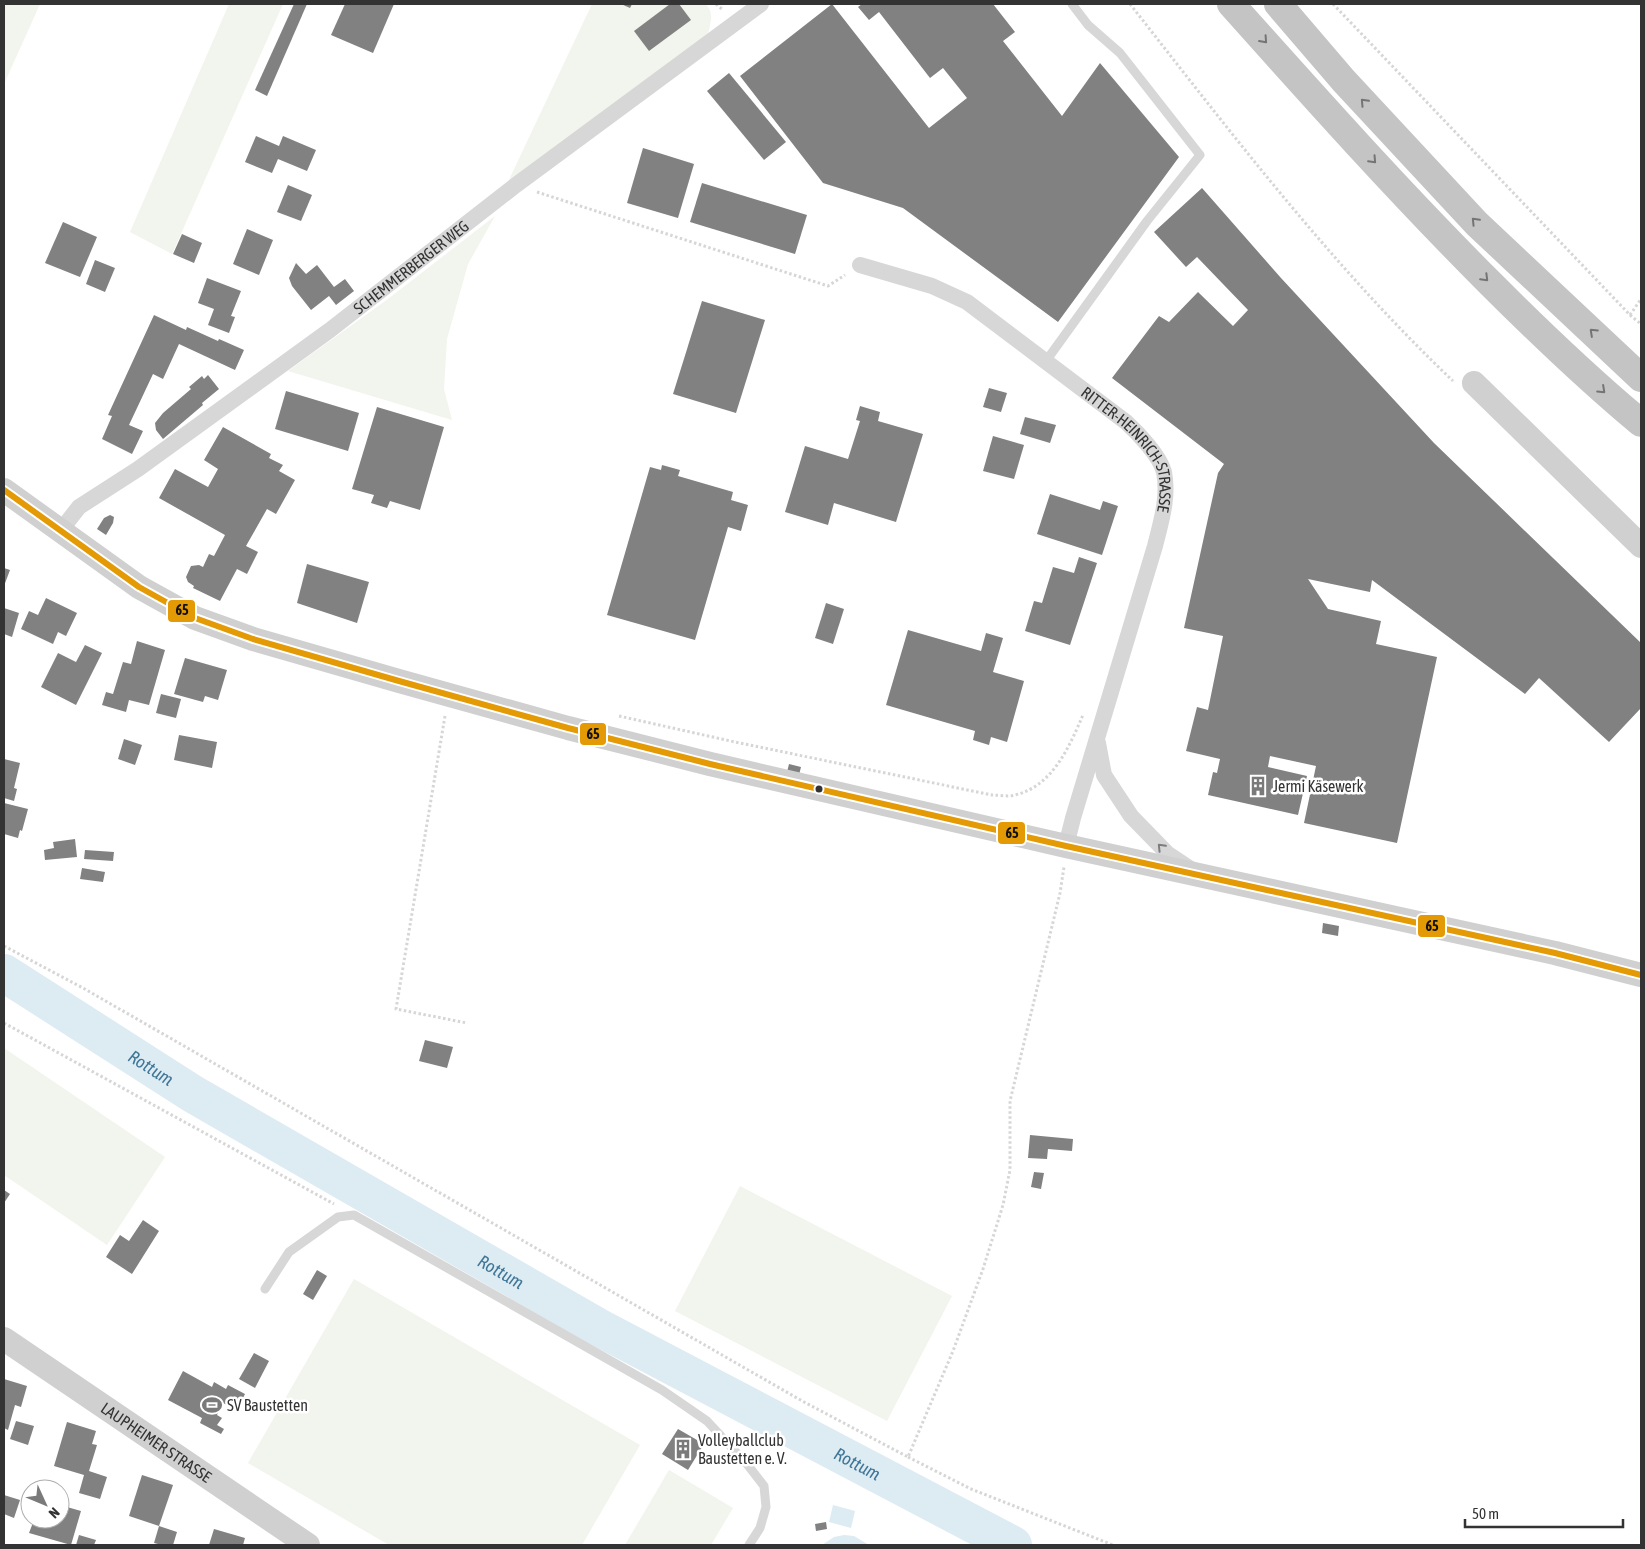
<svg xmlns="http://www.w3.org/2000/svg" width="1645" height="1549" viewBox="0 0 1645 1549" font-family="'Asap Condensed',sans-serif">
  <rect width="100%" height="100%" fill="#fff"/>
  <g fill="#f1f5ed">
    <path d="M 4,4 L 40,4 L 4,84 Z"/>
    <path d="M 229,4 L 283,4 L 172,254 L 130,232 Z"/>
    <path d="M 592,4 L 705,4 C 715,11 710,25 708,35 L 508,182 Z"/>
    <path d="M 495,216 L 468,264 L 447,339 L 444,389 L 452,420 L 288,371 L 388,299 Z"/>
    <path d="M 4,1048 L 165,1157 L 107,1245 L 4,1175 Z"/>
    <path d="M 740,1186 L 952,1296 L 887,1421 L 675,1311 Z"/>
    <path d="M 354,1279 L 640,1445 L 582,1545 L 389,1545 L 248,1463 Z"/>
    <path d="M 669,1470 L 733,1508 L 711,1545 L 625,1545 Z"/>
  </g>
  <g fill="#ddebf3">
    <path d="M 833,1505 L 855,1511 L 851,1528 L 829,1522 Z"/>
    <path d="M 844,1535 L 854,1536 L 869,1545 L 822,1545 L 834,1537 Z"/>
  </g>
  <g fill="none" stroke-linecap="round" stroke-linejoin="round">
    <path stroke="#ddebf3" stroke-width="38" id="s1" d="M 4,973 L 193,1094 L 598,1327 L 1013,1545"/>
  </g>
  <g fill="#818181">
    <path d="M 294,4 L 307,4 L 267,96 L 255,90 Z"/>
    <path d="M 345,4 L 394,4 L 373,53 L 331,35 Z"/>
    <path d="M 621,4 L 632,4 L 630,8 Z"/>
    <path d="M 670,4 L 679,4 L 691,20 L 649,51 L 634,31 Z"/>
    <path d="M 832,4 L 929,128 L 967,98 L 943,68 L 930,78 L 879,12 L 869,20 L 858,7 L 862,4 L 993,4 L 1015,32 L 1003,41 L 1062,116 L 1100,63 L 1179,157 L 1058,322 L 903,208 L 823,183 L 740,76 Z"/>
    <path d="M 729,73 L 786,142 L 764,160 L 707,91 Z"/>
    <path d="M 256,136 L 279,146 L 283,136 L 316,150 L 307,171 L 278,159 L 272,173 L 245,162 Z"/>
    <path d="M 643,148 L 694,164 L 678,218 L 627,203 Z"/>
    <path d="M 702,183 L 807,215 L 795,254 L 690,222 Z"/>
    <path d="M 288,185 L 312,195 L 301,221 L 277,212 Z"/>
    <path d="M 1202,188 L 1281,278 L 1434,443 L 1641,643 L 1641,708 L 1609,742 L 1539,678 L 1525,694 L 1372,580 L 1370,592 L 1308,579 L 1328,609 L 1381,621 L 1376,644 L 1437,657 L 1397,843 L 1304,823 L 1316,766 L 1270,756 L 1268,767 L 1307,776 L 1298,815 L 1208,795 L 1213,772 L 1217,773 L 1220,759 L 1186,751 L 1197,707 L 1208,710 L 1223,636 L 1184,628 L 1218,473 L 1224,464 L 1112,378 L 1159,316 L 1169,322 L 1198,292 L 1233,326 L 1248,310 L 1197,257 L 1186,267 L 1154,232 Z"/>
    <path d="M 63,222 L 97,237 L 80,277 L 45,263 Z"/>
    <path d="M 247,229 L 273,240 L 259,275 L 233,264 Z"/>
    <path d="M 182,234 L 202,243 L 194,263 L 173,254 Z"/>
    <path d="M 95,260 L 115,268 L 105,292 L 86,284 Z"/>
    <path d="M 296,263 L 306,274 L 317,265 L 334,287 L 345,279 L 354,291 L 336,305 L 329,296 L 311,310 L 292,286 L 289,278 Z"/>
    <path d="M 207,278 L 241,291 L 231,316 L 235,317 L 229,333 L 208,325 L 214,309 L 198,303 Z"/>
    <path d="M 702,301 L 765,320 L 736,413 L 673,394 Z"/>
    <path d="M 154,315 L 186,330 L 187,327 L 218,341 L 219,339 L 244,350 L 235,370 L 179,344 L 163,379 L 153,374 L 129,425 L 143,431 L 132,454 L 102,439 L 112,416 L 108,415 Z"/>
    <path d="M 208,375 L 219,389 L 202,403 L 203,405 L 163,439 L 156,430 L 155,423 L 163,413 L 191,389 L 189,387 L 202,376 L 204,379 Z"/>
    <path d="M 989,388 L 1007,393 L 1001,412 L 983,407 Z"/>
    <path d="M 286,391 L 359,413 L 348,451 L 275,429 Z"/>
    <path d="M 860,406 L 880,412 L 878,421 L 923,434 L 896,522 L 834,503 L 828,525 L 785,512 L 805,446 L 848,459 L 860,421 L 856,420 Z"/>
    <path d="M 377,407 L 444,427 L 420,510 L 390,501 L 387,508 L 371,503 L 374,495 L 352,489 Z"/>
    <path d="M 1025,417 L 1056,425 L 1050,443 L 1020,434 Z"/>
    <path d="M 223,427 L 271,454 L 269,458 L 283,465 L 279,471 L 295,480 L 276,514 L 267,509 L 246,546 L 258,552 L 247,574 L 237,569 L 220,601 L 193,588 L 194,586 L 188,582 L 186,577 L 191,566 L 199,565 L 203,567 L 209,554 L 214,556 L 225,535 L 159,498 L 175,469 L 208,487 L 218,469 L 204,460 Z"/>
    <path d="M 993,436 L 1024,445 L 1014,479 L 983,471 Z"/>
    <path d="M 662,465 L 680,470 L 678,476 L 733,492 L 731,500 L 748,505 L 741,531 L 728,527 L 695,640 L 607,615 L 650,467 L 661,470 Z"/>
    <path d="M 1050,494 L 1100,510 L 1103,501 L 1118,506 L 1102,555 L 1037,534 Z"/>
    <path d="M 110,515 L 114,517 L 113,523 L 106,535 L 97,529 L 104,518 Z"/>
    <path d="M 1079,557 L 1097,563 L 1070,645 L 1025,631 L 1034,601 L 1042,603 L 1053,567 L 1074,573 Z"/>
    <path d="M 307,564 L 369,582 L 357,623 L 297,603 Z"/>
    <path d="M 4,568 L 10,570 L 4,586 Z"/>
    <path d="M 46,598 L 77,613 L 66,636 L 58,632 L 53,644 L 21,629 L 29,611 L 38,615 Z"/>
    <path d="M 826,603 L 844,609 L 833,644 L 815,638 Z"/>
    <path d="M 4,608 L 19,613 L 12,637 L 4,634 Z"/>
    <path d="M 908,630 L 981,651 L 986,633 L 1003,638 L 993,672 L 1024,681 L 1007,742 L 991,737 L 989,745 L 973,740 L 975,731 L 886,705 Z"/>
    <path d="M 137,641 L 165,650 L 149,705 L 129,700 L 126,712 L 102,705 L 106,692 L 113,694 L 123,662 L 131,664 Z"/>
    <path d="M 85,645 L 102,653 L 76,705 L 41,687 L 58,653 L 76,662 Z"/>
    <path d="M 185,658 L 227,670 L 218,700 L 205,696 L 203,702 L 174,694 Z"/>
    <path d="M 161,694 L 181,699 L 176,718 L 156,713 Z"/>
    <path d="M 179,735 L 217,742 L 212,768 L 174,760 Z"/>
    <path d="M 124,739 L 142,745 L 135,765 L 118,759 Z"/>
    <path d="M 4,759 L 20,763 L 14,788 L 17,789 L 14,801 L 4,798 Z"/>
    <path d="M 789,764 L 801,767 L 799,775 L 787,772 Z"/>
    <path d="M 4,803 L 28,809 L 22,831 L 20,830 L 18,838 L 4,834 Z"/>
    <path d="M 75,839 L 77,857 L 45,860 L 44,850 L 54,848 L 53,842 Z"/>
    <path d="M 85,850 L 114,852 L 113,861 L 84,859 Z"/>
    <path d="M 82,868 L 105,872 L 103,882 L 80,879 Z"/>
    <path d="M 1323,923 L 1339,926 L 1338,936 L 1322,933 Z"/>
    <path d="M 425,1040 L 453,1047 L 447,1068 L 419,1061 Z"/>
    <path d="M 1030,1135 L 1073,1139 L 1072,1151 L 1048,1149 L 1047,1159 L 1028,1158 Z"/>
    <path d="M 1034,1172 L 1044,1173 L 1041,1189 L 1031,1187 Z"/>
    <path d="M 4,1190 L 10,1194 L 4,1203 Z"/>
    <path d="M 143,1220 L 159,1231 L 132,1274 L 106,1257 L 120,1235 L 129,1241 Z"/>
    <path d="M 317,1270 L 327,1276 L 313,1300 L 303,1294 Z"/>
    <path d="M 254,1353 L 269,1361 L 255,1388 L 239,1379 Z"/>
    <path d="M 183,1371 L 212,1387 L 214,1382 L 226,1389 L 228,1385 L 245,1394 L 242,1400 L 239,1398 L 233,1408 L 219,1401 L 215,1408 L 219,1410 L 217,1415 L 222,1418 L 217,1425 L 224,1429 L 221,1434 L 200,1423 L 202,1418 L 168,1400 Z"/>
    <path d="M 4,1379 L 27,1386 L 21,1407 L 15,1405 L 8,1430 L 4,1428 Z"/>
    <path d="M 16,1421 L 34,1426 L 28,1445 L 10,1439 Z"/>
    <path d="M 67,1422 L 96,1431 L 92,1444 L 97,1445 L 89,1471 L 107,1477 L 100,1499 L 79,1493 L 84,1475 L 54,1466 Z"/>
    <path d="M 678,1429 L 704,1444 L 688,1470 L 662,1454 Z"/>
    <path d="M 142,1475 L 173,1485 L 159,1526 L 129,1516 Z"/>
    <path d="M 4,1495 L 20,1500 L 14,1518 L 4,1514 Z"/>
    <path d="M 60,1505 L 81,1511 L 71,1545 L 29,1533 L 34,1520 L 38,1521 L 39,1519 L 60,1519 Z"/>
    <path d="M 826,1522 L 827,1529 L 816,1531 L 815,1524 Z"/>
    <path d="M 159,1526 L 177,1532 L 173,1545 L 162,1545 L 154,1543 Z"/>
    <path d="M 214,1529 L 245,1538 L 243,1545 L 209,1545 Z"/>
    <path d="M 79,1535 L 96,1540 L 94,1545 L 76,1545 Z"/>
  </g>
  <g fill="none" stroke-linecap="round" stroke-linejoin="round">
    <g stroke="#d6d6d6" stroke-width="3" stroke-dasharray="2.5 2.5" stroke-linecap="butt">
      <path d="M 716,4 L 723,10"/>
      <path d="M 1130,4 C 1232,134 1333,267 1453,381"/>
      <path d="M 1333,4 L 1630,315 L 1641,324"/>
      <path d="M 537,192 L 828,286 L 845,275"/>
      <path d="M 1630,315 L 1641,299"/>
      <path d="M 445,716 L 396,1009 L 467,1023"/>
      <path d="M 619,716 L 735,742 L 992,795 C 999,795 1008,797 1015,795 C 1053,786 1069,747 1083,715"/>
      <path d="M 4,946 L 83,988 L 804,1402 L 908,1457 L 953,1351 L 983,1269 L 1003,1205 L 1010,1170 L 1010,1101 L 1060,893 L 1064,867"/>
      <path d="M 4,1023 L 334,1204"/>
      <path d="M 908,1457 L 971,1489 L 1113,1545"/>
    </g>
    <g stroke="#d7d7d7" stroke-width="9">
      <path d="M 1046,361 L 1147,221 L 1200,155 L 1120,53 L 1088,25 L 1072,4"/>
      <path d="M 265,1289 L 289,1252 L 338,1217 L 354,1215 L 662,1390 L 707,1421 L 747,1464 L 764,1486 L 766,1507 L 760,1528 L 749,1545"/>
    </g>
    <g stroke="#d7d7d7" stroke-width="16">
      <path id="s2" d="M 860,265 L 932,286 L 967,302 L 1126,422 C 1138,433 1160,456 1164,472 C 1169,497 1161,522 1155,546 L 1073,818 L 1066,846"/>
      <path id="s3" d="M 61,530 L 79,507 L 138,469 L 330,330 L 516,185 L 761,4"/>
      <path d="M 1098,743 L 1104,775 L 1131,816 L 1168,854 L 1192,870"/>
    </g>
    <g stroke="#d0d0d0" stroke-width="24">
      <path d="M 1474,383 L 1641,546"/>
      <path d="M 4,490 L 139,587 L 195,618 L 253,639 L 399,681 L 568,728 L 710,764 L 1066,846 L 1555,953 L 1641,975"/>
      <path id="s4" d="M 4,1339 L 308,1545"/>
    </g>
    <g stroke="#c4c4c4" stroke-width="28">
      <path d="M 1231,4 C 1315,98 1399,192 1489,282 C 1538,331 1588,379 1641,423"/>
      <path d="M 1278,4 L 1344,81 L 1477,224 L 1641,378"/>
    </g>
    <defs>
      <path id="bus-1" d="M 4,490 L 139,587 L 195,618 L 253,639 L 399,681 L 568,728 L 710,764 L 1066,846 L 1555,953 L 1641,975"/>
    </defs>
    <use href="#bus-1" stroke="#fff" stroke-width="10"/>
    <use href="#bus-1" stroke="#e39a05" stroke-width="6"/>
  </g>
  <defs><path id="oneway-chevron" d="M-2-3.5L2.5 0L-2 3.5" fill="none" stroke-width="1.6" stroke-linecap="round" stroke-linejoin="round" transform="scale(1.25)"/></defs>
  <g stroke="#747474">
    <use href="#oneway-chevron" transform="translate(1264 40) rotate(48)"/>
    <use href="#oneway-chevron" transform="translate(1364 102) rotate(-133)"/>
    <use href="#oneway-chevron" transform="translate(1373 160) rotate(47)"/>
    <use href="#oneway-chevron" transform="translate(1475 221) rotate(-134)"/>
    <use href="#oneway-chevron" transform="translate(1485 278) rotate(45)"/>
    <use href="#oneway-chevron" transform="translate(1593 332) rotate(-137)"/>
    <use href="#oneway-chevron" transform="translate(1602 390) rotate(43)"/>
  </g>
  <use stroke="#7d7d7d" href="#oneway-chevron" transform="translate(1161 847) rotate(-134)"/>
  <defs>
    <symbol id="building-bare" viewBox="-9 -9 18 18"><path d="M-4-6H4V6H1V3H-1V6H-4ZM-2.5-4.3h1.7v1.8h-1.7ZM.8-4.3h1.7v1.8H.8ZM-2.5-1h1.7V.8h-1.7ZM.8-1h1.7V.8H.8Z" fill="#7a7a7a" stroke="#fff" stroke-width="2.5" paint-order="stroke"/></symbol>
    <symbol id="stadium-bare" viewBox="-9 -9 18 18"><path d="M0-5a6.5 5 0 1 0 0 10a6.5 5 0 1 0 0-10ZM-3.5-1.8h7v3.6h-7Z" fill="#7a7a7a" stroke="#fff" stroke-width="2.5" paint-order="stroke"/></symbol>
  </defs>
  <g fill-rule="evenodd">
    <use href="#building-bare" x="1244" y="772" width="28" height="28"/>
    <use href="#stadium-bare" x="198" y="1391" width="28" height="28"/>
    <use href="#building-bare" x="669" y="1435" width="28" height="28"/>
  </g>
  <circle fill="#333" stroke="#fff" stroke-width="2" cx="819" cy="789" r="4.5"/>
  <g text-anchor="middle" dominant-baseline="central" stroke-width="5" stroke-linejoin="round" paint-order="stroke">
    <g font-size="16" fill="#333" stroke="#fff">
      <text stroke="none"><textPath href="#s3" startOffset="439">SCHEMMERBERGER WEG</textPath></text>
      <text stroke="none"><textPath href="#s2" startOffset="338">RITTER-HEINRICH-STRASSE</textPath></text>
      <text stroke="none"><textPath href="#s4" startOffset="184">LAUPHEIMER STRASSE</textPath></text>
    </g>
    <g font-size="16" fill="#333" stroke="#fff" text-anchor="start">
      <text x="1273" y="786">Jermi Käsewerk</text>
      <text x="227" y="1405">SV Baustetten</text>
      <text x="698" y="1440">Volleyballclub<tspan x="698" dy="18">Baustetten e. V.</tspan></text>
    </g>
    <g font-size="18" font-style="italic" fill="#3f7697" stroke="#fff">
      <text stroke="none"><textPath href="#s1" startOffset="175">Rottum</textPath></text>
      <text stroke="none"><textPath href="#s1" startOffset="580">Rottum</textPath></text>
      <text stroke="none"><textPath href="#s1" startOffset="985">Rottum</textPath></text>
    </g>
  </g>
  <g stroke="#fff" stroke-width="2">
    <rect x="167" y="599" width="29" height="24" rx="5" fill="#e39a05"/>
    <rect x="579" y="722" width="28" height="24" rx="5" fill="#e39a05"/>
    <rect x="997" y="821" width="29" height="24" rx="5" fill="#e39a05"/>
    <rect x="1417" y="914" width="29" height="24" rx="5" fill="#e39a05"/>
  </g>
  <g font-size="14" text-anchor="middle" font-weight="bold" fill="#111">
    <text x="182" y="615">65</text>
    <text x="593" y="739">65</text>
    <text x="1012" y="838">65</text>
    <text x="1432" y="931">65</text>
  </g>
  <rect width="1645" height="1549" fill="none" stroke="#333333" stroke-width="10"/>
  <g transform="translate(45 1504) rotate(134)"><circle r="24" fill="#ffffff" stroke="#adadad"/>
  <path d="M0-4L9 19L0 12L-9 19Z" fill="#7a7a7a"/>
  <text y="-8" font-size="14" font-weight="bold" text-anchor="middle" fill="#333333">N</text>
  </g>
  <path d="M1465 1519v8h158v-8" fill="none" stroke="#333333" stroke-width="2.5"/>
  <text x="1472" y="1519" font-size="15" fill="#333333" stroke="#ffffff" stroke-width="4" paint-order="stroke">50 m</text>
</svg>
